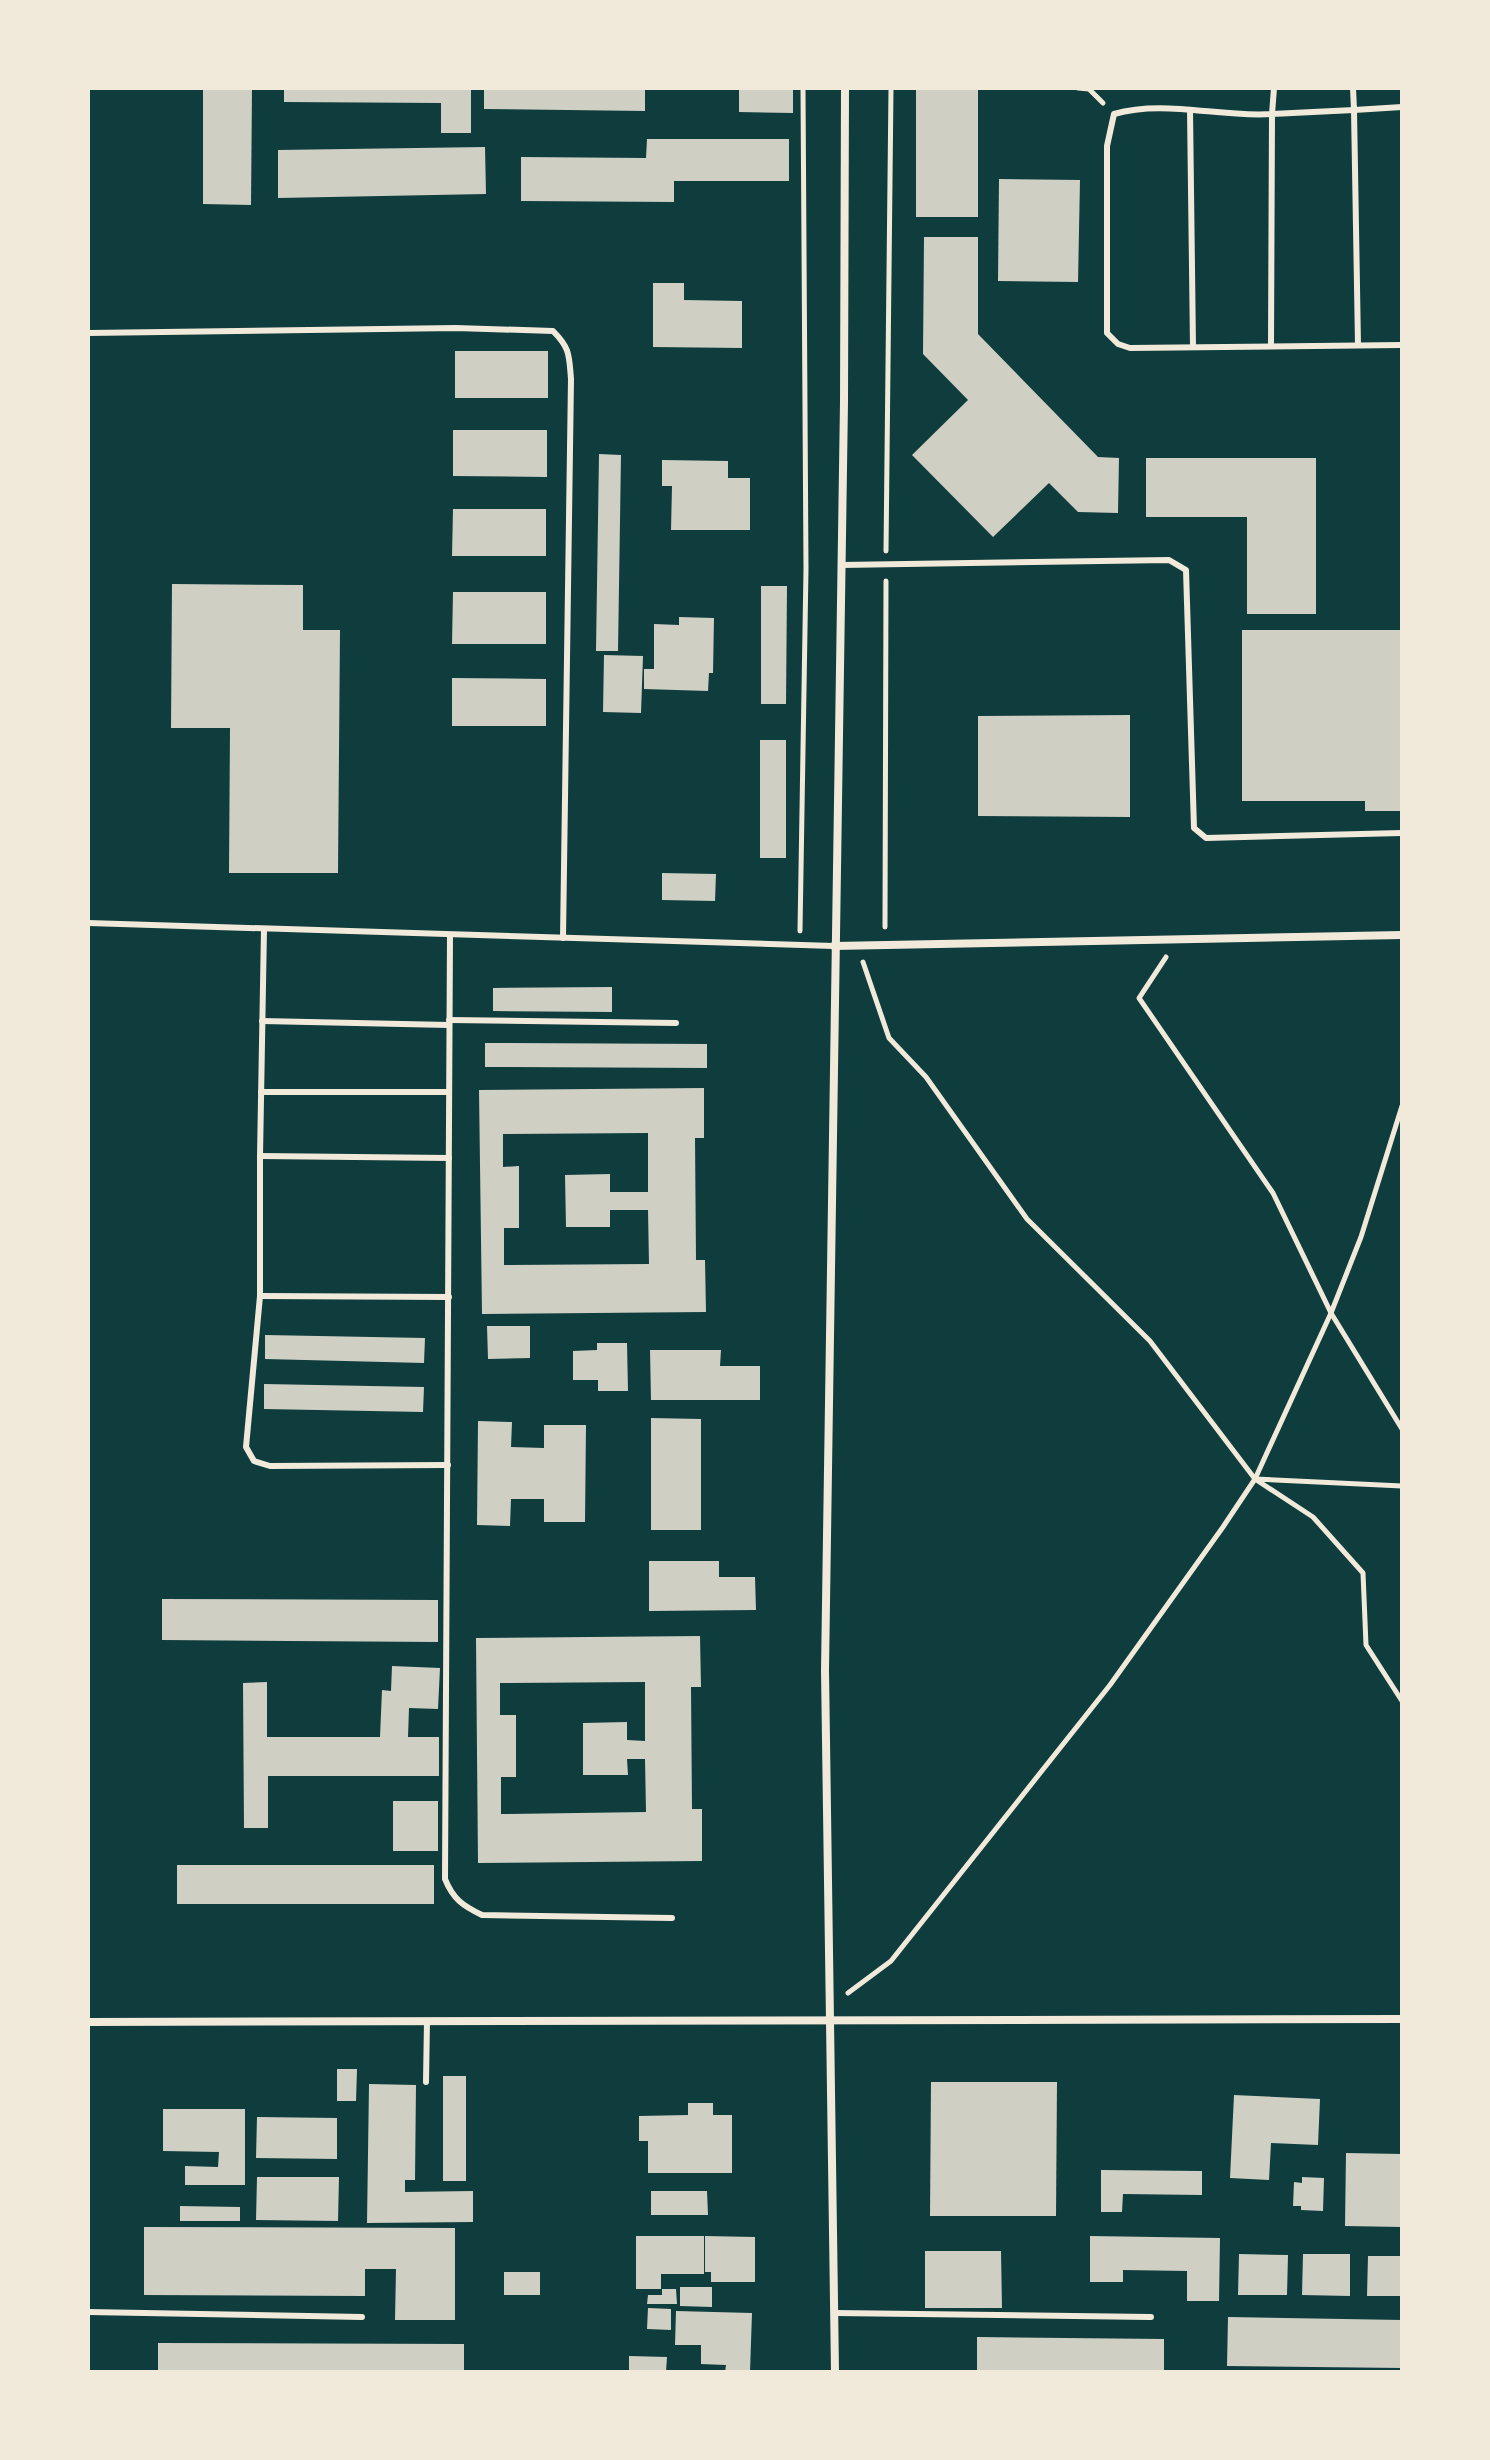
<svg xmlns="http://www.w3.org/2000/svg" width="1490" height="2460" viewBox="0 0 1490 2460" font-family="'Fira Sans',sans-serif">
  <rect width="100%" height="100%" fill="#0f3d3e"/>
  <g fill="#cfcfc3" fill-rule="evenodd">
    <path d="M 203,88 L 252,88 L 251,205 L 203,204 Z"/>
    <path d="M 284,88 L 471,88 L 471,133 L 441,133 L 441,103 L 284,102 Z"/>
    <path d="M 484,88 L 645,88 L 645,111 L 484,109 Z"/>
    <path d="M 739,88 L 793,88 L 793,113 L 739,112 Z"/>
    <rect x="916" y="88" width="62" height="129"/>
    <path d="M 647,139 L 789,139 L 789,181 L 674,181 L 674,202 L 521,201 L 521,157 L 646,158 Z"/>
    <path d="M 485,147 L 486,194 L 278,198 L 278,150 Z"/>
    <path d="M 999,179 L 1080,180 L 1078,282 L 998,281 Z"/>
    <path d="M 924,237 L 978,237 L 978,334 L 1098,457 L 1119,458 L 1118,513 L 1078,512 L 1049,483 L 993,537 L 912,455 L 968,400 L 923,354 Z"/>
    <path d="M 653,283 L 684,283 L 684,300 L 742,301 L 742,348 L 653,347 Z"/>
    <rect x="455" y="351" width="93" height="47"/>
    <path d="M 453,430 L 547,430 L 547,477 L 453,476 Z"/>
    <path d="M 599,454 L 621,455 L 618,651 L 596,651 Z"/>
    <path d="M 1146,458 L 1316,458 L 1316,614 L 1247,614 L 1247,517 L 1146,517 Z"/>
    <path d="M 662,460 L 728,461 L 728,478 L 750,478 L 750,530 L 671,530 L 672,486 L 662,486 Z"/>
    <path d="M 453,509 L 546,509 L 546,556 L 452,556 Z"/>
    <path d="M 172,584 L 303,585 L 303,630 L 340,630 L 338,873 L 229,873 L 230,728 L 171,728 Z"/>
    <path d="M 761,586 L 787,586 L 786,704 L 761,704 Z"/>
    <path d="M 453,592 L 546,592 L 546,644 L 452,644 Z"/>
    <path d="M 679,617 L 714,618 L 713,673 L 709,673 L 708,691 L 644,689 L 644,669 L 654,669 L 654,624 L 679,625 Z"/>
    <path d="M 1242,630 L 1402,630 L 1402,811 L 1365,811 L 1365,801 L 1242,801 Z"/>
    <path d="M 604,655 L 643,656 L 641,713 L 603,712 Z"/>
    <path d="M 452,678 L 546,679 L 546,726 L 452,726 Z"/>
    <path d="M 1130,715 L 1130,817 L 978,816 L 978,716 Z"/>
    <rect x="760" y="740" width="26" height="118"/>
    <path d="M 662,873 L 716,874 L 715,901 L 662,900 Z"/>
    <path d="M 612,987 L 612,1012 L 493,1011 L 493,988 Z"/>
    <path d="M 485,1043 L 707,1044 L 707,1068 L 485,1067 Z"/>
    <path d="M 704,1088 L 704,1138 L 695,1138 L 696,1260 L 705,1260 L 706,1312 L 482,1314 L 479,1090 ZM 648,1133 L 648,1192 L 610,1192 L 610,1174 L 565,1175 L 566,1227 L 610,1227 L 610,1210 L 648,1210 L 649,1264 L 504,1265 L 504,1228 L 519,1228 L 519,1166 L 503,1167 L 503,1134 Z"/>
    <path d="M 487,1326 L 530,1326 L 530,1358 L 488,1359 Z"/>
    <path d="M 265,1335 L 425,1338 L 424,1363 L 265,1359 Z"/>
    <path d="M 597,1343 L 627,1343 L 628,1391 L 598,1391 L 598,1380 L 573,1380 L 573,1351 L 597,1350 Z"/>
    <path d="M 650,1350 L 721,1350 L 720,1366 L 760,1366 L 760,1400 L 651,1400 Z"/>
    <path d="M 264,1384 L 424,1387 L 423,1412 L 264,1409 Z"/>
    <path d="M 651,1418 L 701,1419 L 701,1530 L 651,1530 Z"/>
    <path d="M 478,1421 L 512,1422 L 511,1447 L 544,1448 L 544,1425 L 586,1425 L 585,1522 L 544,1522 L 544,1499 L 511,1499 L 510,1526 L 477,1525 Z"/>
    <path d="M 649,1561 L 719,1561 L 719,1577 L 755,1577 L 756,1610 L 649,1611 Z"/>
    <path d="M 162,1599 L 438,1600 L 438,1642 L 162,1640 Z"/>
    <path d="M 700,1636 L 701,1687 L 691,1687 L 692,1809 L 702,1809 L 702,1861 L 478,1863 L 476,1638 ZM 645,1682 L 645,1741 L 627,1740 L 627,1722 L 583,1723 L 583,1775 L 628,1775 L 627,1759 L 645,1759 L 646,1812 L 501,1814 L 501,1777 L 516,1777 L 516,1715 L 500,1715 L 500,1683 Z"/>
    <path d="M 392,1666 L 440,1668 L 438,1709 L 409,1708 L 408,1737 L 439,1737 L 439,1776 L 268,1776 L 268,1828 L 244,1828 L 243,1683 L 267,1682 L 267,1737 L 380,1737 L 382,1690 L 391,1691 Z"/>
    <rect x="393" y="1801" width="45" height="50"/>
    <rect x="177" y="1865" width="257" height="39"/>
    <path d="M 337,2069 L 357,2069 L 356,2101 L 337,2101 Z"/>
    <rect x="443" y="2076" width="23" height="105"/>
    <path d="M 931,2082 L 1057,2082 L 1056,2216 L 930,2216 Z"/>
    <path d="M 369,2084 L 416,2085 L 415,2180 L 405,2180 L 405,2192 L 473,2191 L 473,2222 L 367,2223 Z"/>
    <path d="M 1234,2095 L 1320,2099 L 1318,2145 L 1271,2143 L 1269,2180 L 1230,2178 Z"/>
    <path d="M 688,2103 L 713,2103 L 713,2115 L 732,2115 L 732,2173 L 648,2173 L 648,2141 L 639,2141 L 639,2116 L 688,2115 Z"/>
    <path d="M 163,2109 L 245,2109 L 245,2185 L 185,2185 L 185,2166 L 218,2167 L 219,2152 L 163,2151 Z"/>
    <path d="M 257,2117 L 337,2118 L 337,2159 L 256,2158 Z"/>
    <path d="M 1346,2153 L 1402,2154 L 1402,2227 L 1345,2226 Z"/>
    <path d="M 1101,2170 L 1202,2171 L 1202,2195 L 1123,2194 L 1122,2212 L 1101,2212 Z"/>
    <path d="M 257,2177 L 339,2177 L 338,2221 L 256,2220 Z"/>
    <path d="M 1302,2177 L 1324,2178 L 1323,2211 L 1301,2210 L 1301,2206 L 1293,2206 L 1294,2182 L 1302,2183 Z"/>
    <path d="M 651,2191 L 707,2191 L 708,2215 L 651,2215 Z"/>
    <path d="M 180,2206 L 240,2207 L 240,2221 L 180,2221 Z"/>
    <path d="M 144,2227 L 455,2228 L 455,2320 L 395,2320 L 396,2269 L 365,2269 L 365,2296 L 144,2295 Z"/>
    <path d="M 636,2236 L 704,2236 L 704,2274 L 661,2274 L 661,2289 L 636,2289 Z"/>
    <path d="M 705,2236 L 755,2237 L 755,2282 L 711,2282 L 711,2272 L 705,2272 Z"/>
    <path d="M 1090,2236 L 1220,2238 L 1219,2301 L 1187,2301 L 1187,2271 L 1123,2270 L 1123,2282 L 1090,2282 Z"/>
    <path d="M 925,2251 L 1001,2251 L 1002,2308 L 925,2308 Z"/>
    <path d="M 1239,2254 L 1288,2255 L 1287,2295 L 1238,2295 Z"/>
    <path d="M 1303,2254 L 1350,2254 L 1350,2296 L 1302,2295 Z"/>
    <path d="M 1368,2256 L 1402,2256 L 1402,2296 L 1367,2296 Z"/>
    <rect x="504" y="2272" width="36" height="23"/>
    <path d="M 680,2287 L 712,2287 L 712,2307 L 680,2306 Z"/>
    <path d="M 662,2289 L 676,2289 L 677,2304 L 647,2304 L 648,2295 L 662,2295 Z"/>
    <path d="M 648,2308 L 671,2309 L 671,2330 L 647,2329 Z"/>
    <path d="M 676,2311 L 752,2313 L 750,2372 L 725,2372 L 726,2365 L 701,2364 L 701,2345 L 675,2345 Z"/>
    <path d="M 1228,2317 L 1402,2320 L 1402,2368 L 1227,2366 Z"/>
    <path d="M 977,2337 L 1164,2339 L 1164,2372 L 977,2372 Z"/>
    <path d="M 158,2343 L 464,2344 L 464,2372 L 158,2372 Z"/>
    <path d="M 629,2356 L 667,2357 L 666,2372 L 629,2372 Z"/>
  </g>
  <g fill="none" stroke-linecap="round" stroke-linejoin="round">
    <g stroke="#f1e9da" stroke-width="5">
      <path d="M 1078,88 L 1089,89 L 1103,103"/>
      <path d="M 886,551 L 891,88"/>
      <path d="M 885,927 L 886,581"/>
      <path d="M 800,931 L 806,569 L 803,88"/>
      <path d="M 1166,957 L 1139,998 L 1273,1193 L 1331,1313 L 1402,1429"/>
      <path d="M 863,962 L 889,1038 L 926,1077 L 1027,1219 L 1150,1341 L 1255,1479"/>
      <path d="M 1402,1486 L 1255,1479 L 1313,1517 L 1363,1573 L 1366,1645 L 1402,1701"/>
      <path d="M 848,1993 L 891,1961 L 1110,1685 L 1223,1527 L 1255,1479 L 1331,1313 L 1361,1237 L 1402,1106"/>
    </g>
    <g stroke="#f1e9da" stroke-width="6">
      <path d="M 1274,88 L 1272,114 C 1220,118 1165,99 1114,114 L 1107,146 L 1107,333 L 1118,344 L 1130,348 L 1402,345"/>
      <path d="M 1353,88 L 1354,110 L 1402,107"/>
      <path d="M 1190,110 L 1193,347"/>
      <path d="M 88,333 L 456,328 L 553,331 C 570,348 569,355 571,379 L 563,938"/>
      <path d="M 1271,346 L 1272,114 L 1354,110 L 1358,345"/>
      <path d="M 841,565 L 1169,560 L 1186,570 L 1194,828 L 1206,838 L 1402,833"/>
      <path d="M 88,923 L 834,946"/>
      <path d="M 264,929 L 260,1156 L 260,1296 L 246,1447 L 254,1461 L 270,1466 L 448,1465"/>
      <path d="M 450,935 L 445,1879 C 453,1899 463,1906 482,1915 L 672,1918"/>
      <path d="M 449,1020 L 676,1023"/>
      <path d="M 262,1021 L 449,1025"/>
      <path d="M 261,1092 L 449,1092"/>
      <path d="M 260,1156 L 449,1158"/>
      <path d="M 260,1296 L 449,1297"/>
      <path d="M 426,2082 L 427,2021"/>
      <path d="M 88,2312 L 362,2317"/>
      <path d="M 835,2313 L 1151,2317"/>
    </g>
    <g stroke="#f1e9da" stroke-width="8">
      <path d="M 834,946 L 1402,935"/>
      <path d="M 88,2022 L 1402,2019"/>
      <path d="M 835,2372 L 825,1670 L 844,402 L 845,88"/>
    </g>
  </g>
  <rect width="1490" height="2460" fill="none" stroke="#f1e9da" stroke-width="180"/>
</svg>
